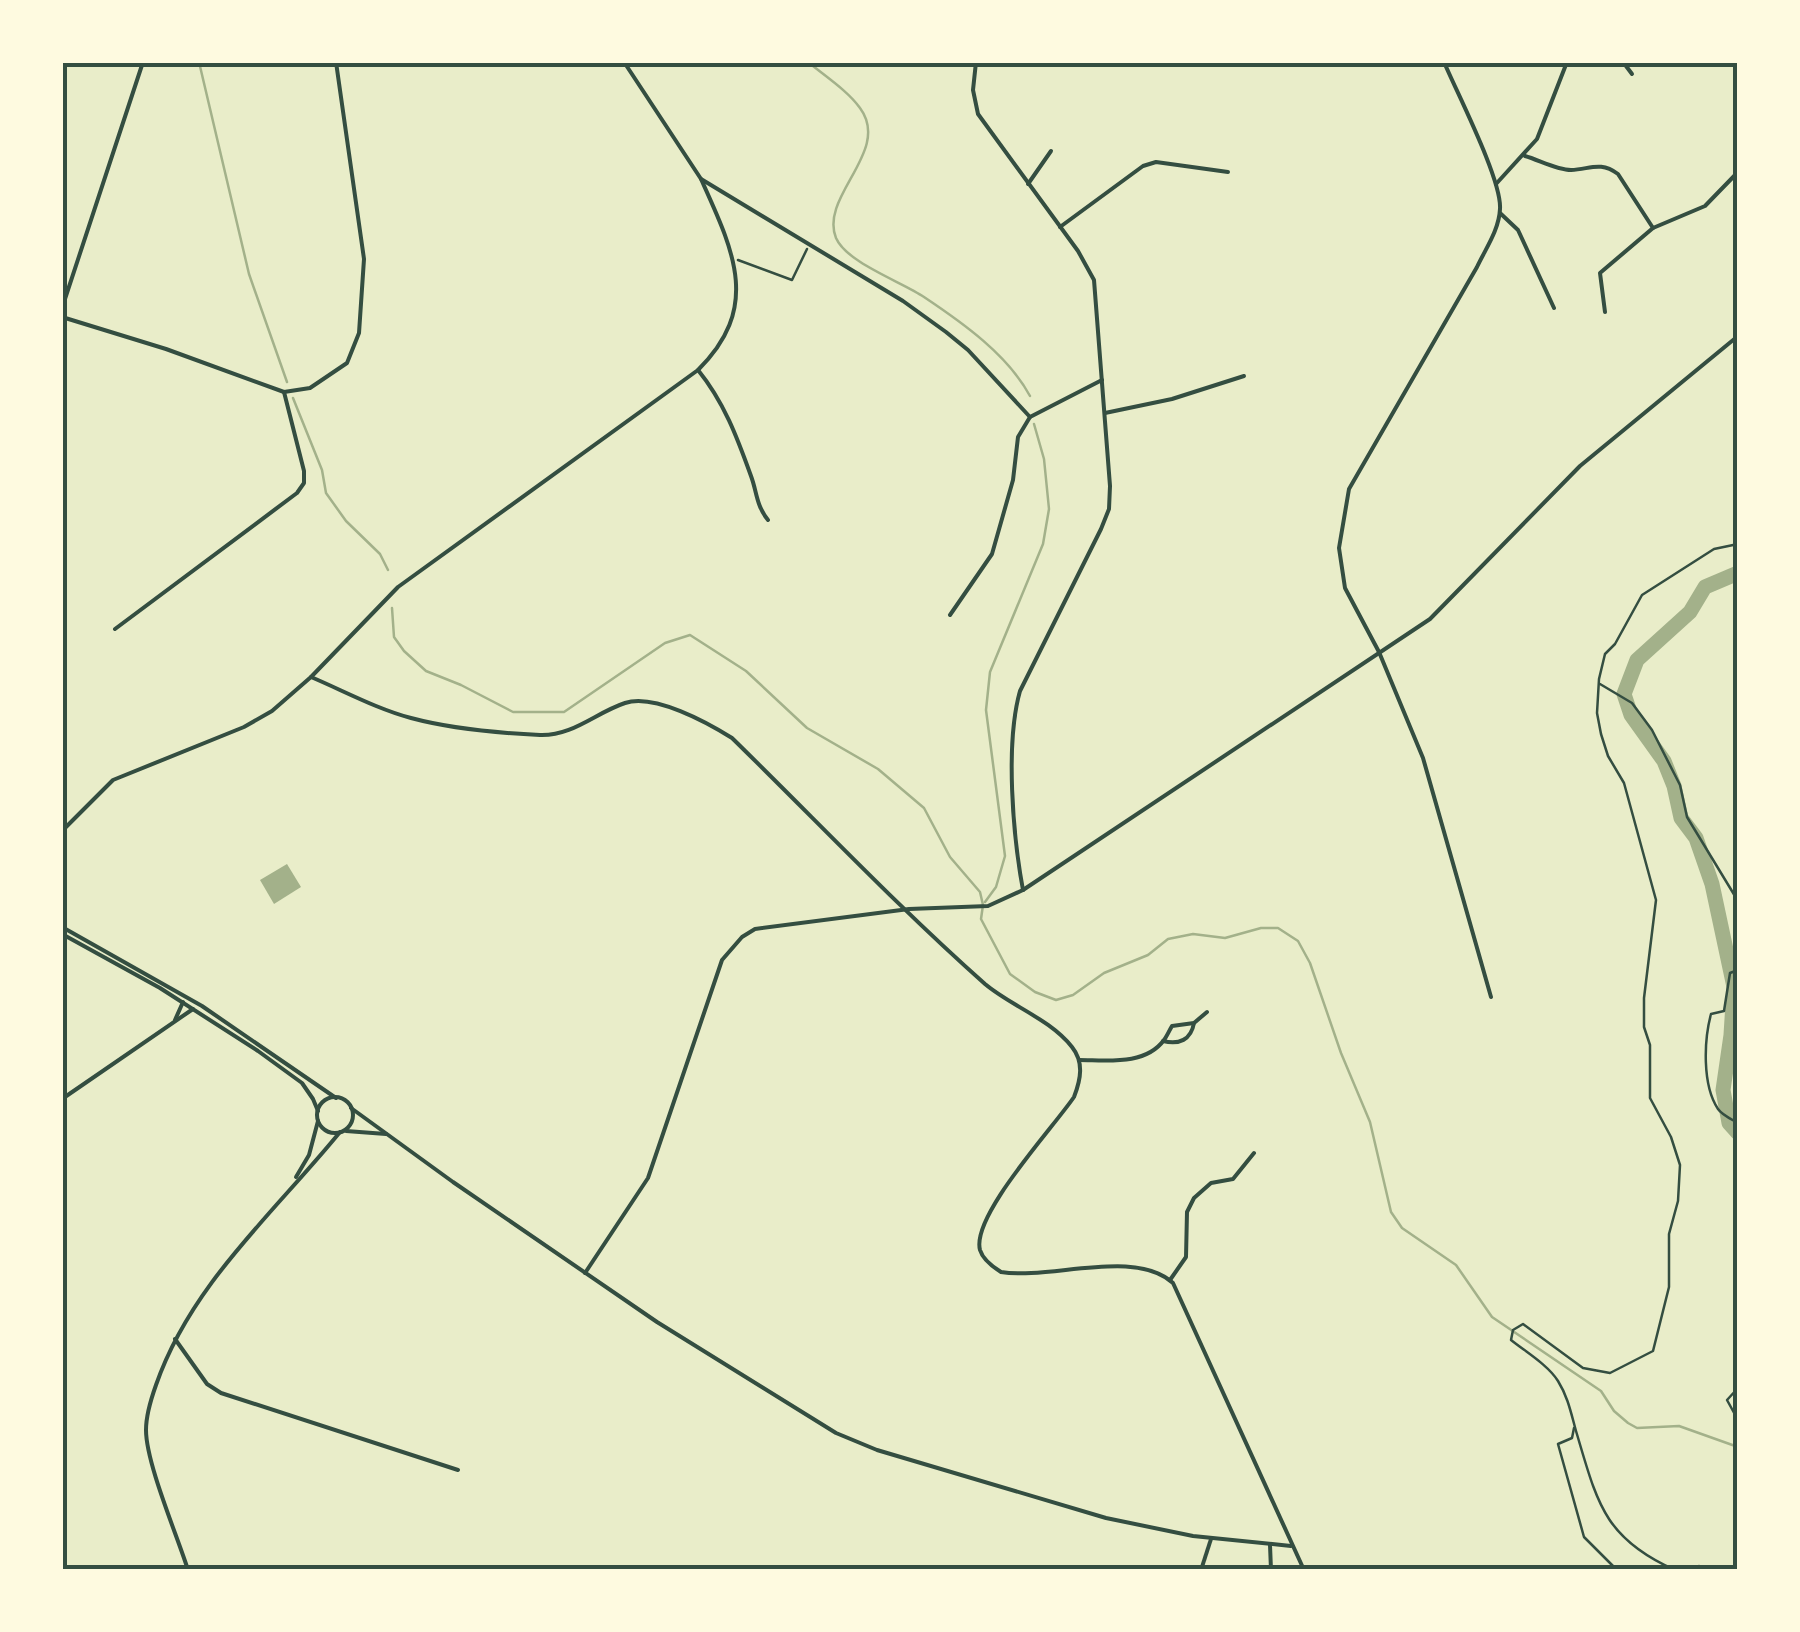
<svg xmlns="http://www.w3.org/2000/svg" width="1800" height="1632" viewBox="0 0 1800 1632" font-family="'Asap Condensed',sans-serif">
  <rect width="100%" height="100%" fill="#e9edc9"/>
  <path fill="#a3b18a" d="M 287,864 L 301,887 L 274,904 L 260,880 Z"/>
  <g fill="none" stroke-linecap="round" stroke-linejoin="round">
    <g stroke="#a3b18a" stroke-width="2.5">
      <path d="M 199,62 L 249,274 L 287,382"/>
      <path d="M 808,62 C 825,76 848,91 860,108 C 892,151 819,196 836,238 C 847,263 902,282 924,297 C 963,323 1008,355 1030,396"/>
      <path d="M 293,398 L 322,470 L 326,493 L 346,521 L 380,554 L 388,570"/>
      <path d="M 392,608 L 394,637 L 404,651 L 426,671 L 461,685 L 513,712 L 564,712 L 665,643 L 690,635 L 746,671 L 807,728 L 878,769 L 924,808 L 950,857 L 980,892 L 983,905 L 981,919 L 1010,974 L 1035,992 L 1056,1000 L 1073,995 L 1104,973 L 1148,955 L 1168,939 L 1193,934 L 1225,938 L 1261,928 L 1278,928 L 1298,941 L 1310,963 L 1341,1053 L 1370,1122 L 1391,1212 L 1402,1228 L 1456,1265 L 1492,1317 L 1601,1391 L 1614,1411 L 1628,1423 L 1637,1428 L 1679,1426 L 1738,1447"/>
      <path d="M 985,902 L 996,887 L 1005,856 L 986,710 L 990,672 L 1043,544 L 1049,509 L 1044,459 L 1034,424"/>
    </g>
    <path stroke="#a3b18a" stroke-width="15" d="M 1738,573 L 1705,587 L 1690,612 L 1637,660 L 1624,694 L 1631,715 L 1664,761 L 1674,786 L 1681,818 L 1696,838 L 1712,884 L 1734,987 L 1731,1035 L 1723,1090 L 1729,1123 L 1738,1133"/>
    <g stroke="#344e41" stroke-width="2.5">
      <path d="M 738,260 L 792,280 L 807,249"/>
      <path d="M 1600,684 L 1632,703 L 1652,730 L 1680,785 L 1687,817 L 1738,901"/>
      <path d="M 1738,970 L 1730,973 L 1724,1011 L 1711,1014 C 1704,1040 1702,1085 1718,1109 C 1722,1115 1731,1119 1738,1123"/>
      <path d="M 1738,1388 L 1727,1400 L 1738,1420"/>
      <path d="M 1574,1428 L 1572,1438 L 1558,1444 L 1584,1537 L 1617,1570"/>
      <path d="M 1675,1570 C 1603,1538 1597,1501 1576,1431 C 1571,1413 1568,1397 1558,1381 C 1548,1365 1526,1352 1511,1340 L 1513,1330 L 1523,1324 L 1583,1368 L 1610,1373 L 1653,1351 L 1669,1287 L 1669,1234 L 1678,1201 L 1680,1165 L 1671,1137 L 1650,1098 L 1650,1045 L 1644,1027 L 1644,998 L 1656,900 L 1624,783 L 1608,756 L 1601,734 L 1597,713 L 1599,679 L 1605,654 L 1615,644 L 1642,595 L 1714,549 L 1738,544"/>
      <path d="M 1694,1570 L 1699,1566 L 1704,1570"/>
    </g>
    <g stroke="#344e41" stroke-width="4">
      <path d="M 624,62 L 701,179 L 903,301 L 946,332 L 968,350 L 1030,417 L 1102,380"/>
      <path d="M 976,62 L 973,90 L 978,114 L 1078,251 L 1094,280 L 1110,486 L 1109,509 L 1101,529 L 1020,691 C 1005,744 1013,836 1023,890"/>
      <path d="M 1444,62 C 1457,93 1502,180 1500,209 C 1499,230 1486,248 1477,267 L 1349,489 L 1339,548 L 1345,588 L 1379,652 L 1423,758 L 1491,997"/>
      <path d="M 1623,62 L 1632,74"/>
      <path d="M 1525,156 C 1539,160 1557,170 1571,170 C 1591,169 1600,161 1618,174 L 1653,228"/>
      <path d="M 1028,184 L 1051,151"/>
      <path d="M 1496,184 L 1537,139 L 1567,62"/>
      <path d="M 1500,213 L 1518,230 L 1554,308"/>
      <path d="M 1060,227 L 1143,166 L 1156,162 L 1228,172"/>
      <path d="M 62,308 L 143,62"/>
      <path d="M 1605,312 L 1600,273 L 1653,228 L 1705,206 L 1737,173"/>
      <path d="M 62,317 L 166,349 L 284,392 L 310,388 L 347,363 L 359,333 L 364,259 L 336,62"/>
      <path d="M 698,370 C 724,402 737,437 751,476 C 757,492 756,505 768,520"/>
      <path d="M 1105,413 L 1172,399 L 1244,376"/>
      <path d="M 950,615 L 992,554 L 1013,480 L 1018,437 L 1030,417"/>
      <path d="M 115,629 L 297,493 L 304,483 L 304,471 L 284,392"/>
      <path d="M 311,677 C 344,691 377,709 411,718 C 452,729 498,733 540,735 C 573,736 595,713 625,703 C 654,693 708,723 732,738 C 816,820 897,906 985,984 C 1011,1006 1050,1019 1072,1047 C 1084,1062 1081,1079 1074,1097 C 1053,1128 971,1216 980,1250 C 983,1260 993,1267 1001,1272 C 1050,1280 1135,1248 1173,1283 L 1304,1570"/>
      <path d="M 62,831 L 113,780 L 244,727 L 272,711 L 311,677 L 398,587 L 698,370 C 762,307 733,250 701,179"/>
      <path d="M 62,927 L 202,1006 L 336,1098"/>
      <path d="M 62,934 L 160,988 L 258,1051 L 302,1083 L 313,1099 L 318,1111"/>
      <path d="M 175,1020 L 183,1002"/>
      <path d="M 1163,1041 C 1179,1045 1191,1040 1194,1023"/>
      <path d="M 1079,1060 C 1106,1060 1145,1066 1164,1040 C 1167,1036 1169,1031 1172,1026 L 1194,1023 L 1207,1012"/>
      <circle cx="335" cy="1115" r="18"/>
      <path d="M 62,1099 L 193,1009"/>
      <path d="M 351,1108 L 453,1182 L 657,1322 L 836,1433 L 877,1450 L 1106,1518 L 1193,1536 L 1291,1546"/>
      <path d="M 346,1131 L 386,1134"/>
      <path d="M 296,1177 L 309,1155 L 318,1121"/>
      <path d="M 585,1273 L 648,1178 L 722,960 L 742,937 L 755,929 L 909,909 L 988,906 L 1023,890 L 1430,619 L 1580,466 L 1738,336"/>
      <path d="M 1170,1280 L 1186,1257 L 1187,1212 L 1194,1198 L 1211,1183 L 1233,1179 L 1254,1153"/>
      <path d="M 175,1339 L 207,1384 L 221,1393 L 458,1470"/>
      <path d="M 1270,1545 L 1271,1570"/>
      <path d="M 188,1570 C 177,1535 146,1463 146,1430 C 146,1415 151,1399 156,1385 C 191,1284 274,1213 340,1132"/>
      <path d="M 1201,1570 L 1211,1539"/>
    </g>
  </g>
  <rect width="1800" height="1632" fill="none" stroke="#fefae0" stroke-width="130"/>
  <rect x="65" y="65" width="1670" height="1502" fill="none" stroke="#344e41" stroke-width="4"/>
</svg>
